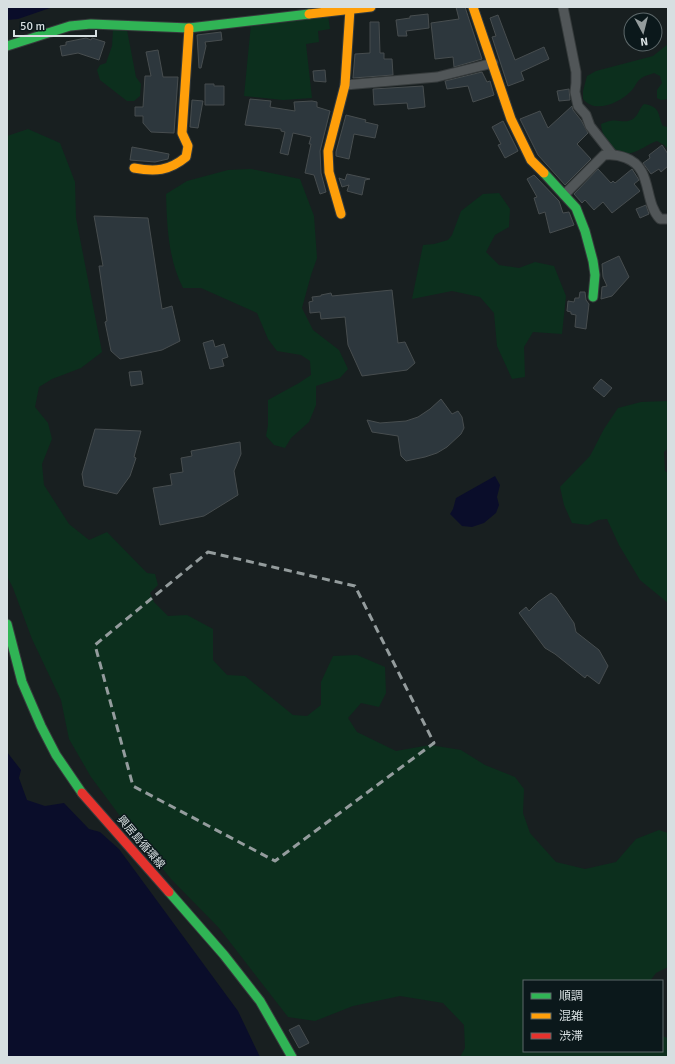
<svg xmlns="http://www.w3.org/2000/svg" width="675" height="1064" viewBox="0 0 675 1064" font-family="Signika,'Noto Sans JP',sans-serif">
  <rect width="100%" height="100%" fill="#181f20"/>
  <g fill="#0c2f1d">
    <path d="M 328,15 L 330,29 L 318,31 L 319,42 L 306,44 L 312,98 L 283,100 L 244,96 L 251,24 Z"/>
    <path d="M 113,30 L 127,30 L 136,77 L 141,84 L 140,96 L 134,101 L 127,101 L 100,80 L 97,70 L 100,65 L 106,63 L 112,46 Z"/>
    <path d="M 668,44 L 668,99 L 661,100 L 657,98 L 657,90 L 662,83 L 660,76 L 654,73 C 649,75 643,76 639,80 C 636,83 634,89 630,92 C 619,103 595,114 583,99 L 583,91 L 587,76 L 596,71 L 653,56 Z"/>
    <path d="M 644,104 C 662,107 657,115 663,126 L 668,127 L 668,149 L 664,145 L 657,141 C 648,144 640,151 631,153 C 615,157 602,139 601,124 C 604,123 608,121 610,121 C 619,119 625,124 633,119 C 639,115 639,108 644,104 Z"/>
    <path d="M 28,129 L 60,143 L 75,182 L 76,218 L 102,352 L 81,368 L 52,379 L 39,387 L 35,407 L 48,423 L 52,439 L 42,464 L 44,485 L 69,524 L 89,540 L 107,532 L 147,573 L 155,574 L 158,585 L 150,593 L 154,602 L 168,616 L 187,615 L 213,629 L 213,660 L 227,675 L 245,676 L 293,715 L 307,716 L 321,705 L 321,682 L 333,656 L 357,655 L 385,667 L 386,693 L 379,707 L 361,703 L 348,718 L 357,732 L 396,751 L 430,745 L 461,750 L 485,765 L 515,777 L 524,789 L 523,813 L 530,833 L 556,862 L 585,869 L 616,862 L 636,839 L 659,830 L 668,833 L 668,967 L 656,973 L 650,981 L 524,981 L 524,1051 L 662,1051 L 662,1036 L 668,1038 L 668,1057 L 460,1057 L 465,1048 L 464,1025 L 443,1003 L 400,996 L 353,1006 L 315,1021 L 288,1017 L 219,928 L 171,879 L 117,812 L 91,777 L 69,739 L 61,700 L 32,639 L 13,588 L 7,576 L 7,136 Z"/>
    <path d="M 251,169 L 300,179 L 314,216 L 317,258 L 311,275 L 302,308 L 313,330 L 339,350 L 348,369 L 340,378 L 316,386 L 316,405 L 309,422 L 291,438 L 285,448 L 274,445 L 266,436 L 268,425 L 268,400 L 299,383 L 311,375 L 310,361 L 301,355 L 277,351 L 268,339 L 257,313 L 201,288 L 183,288 C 168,259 167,225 166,194 L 187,181 L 228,170 Z"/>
    <path d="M 499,193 L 510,209 L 509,227 L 495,235 L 486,252 L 499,265 L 519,268 L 535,262 L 554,266 L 566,296 L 562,334 L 533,332 L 524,347 L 525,377 L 512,379 L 497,346 L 494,313 L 480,297 L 452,291 L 412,299 L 423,245 L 434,244 L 448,240 L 452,235 L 461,211 L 483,194 Z"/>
    <path d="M 668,401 L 668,448 L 664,452 L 665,471 L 668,473 L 668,603 L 640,580 L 619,545 L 607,519 L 598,520 L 588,525 L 572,523 L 564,505 L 560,487 L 590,456 L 604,429 L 618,408 L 641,402 Z"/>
  </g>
  <g fill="#0a0d2a">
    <path d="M 7,7 L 53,7 L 18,19 L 7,20 Z"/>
    <path d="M 495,476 L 500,485 L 497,497 L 499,505 L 496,513 L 484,523 L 472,527 L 462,526 L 450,514 L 453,509 L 456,498 Z"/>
    <path d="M 7,752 L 21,770 L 19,778 L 27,800 L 45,806 L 64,803 L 89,829 L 100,832 L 119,849 L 238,1011 L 260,1057 L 7,1057 Z"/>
  </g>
  <g fill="#2d373d" stroke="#474d4f">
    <path d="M 456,7 L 465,7 L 482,59 L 454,67 L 453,57 L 435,59 L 431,23 L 459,19 Z"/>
    <path d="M 428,14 L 429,28 L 406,31 L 407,36 L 398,36 L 396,20 L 410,18 L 410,16 Z"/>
    <path d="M 498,15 L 515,60 L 544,47 L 549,59 L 521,72 L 524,80 L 508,86 L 492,37 L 496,36 L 490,18 Z"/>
    <path d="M 370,22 L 379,22 L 380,53 L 384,53 L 384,59 L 392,59 L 393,75 L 353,78 L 355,54 L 370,53 Z"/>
    <path d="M 221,32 L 222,40 L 205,42 L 206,46 L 201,68 L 199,68 L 197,35 Z"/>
    <path d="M 86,38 L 91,40 L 92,38 L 105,42 L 99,60 L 78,53 L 62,56 L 60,46 L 66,45 L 66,42 Z"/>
    <path d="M 158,50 L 163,77 L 178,77 L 174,133 L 151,132 L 143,123 L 143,116 L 135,116 L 135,107 L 143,107 L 145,76 L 151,76 L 146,52 Z"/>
    <path d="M 325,70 L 326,82 L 314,81 L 313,71 Z"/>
    <path d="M 482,72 L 487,82 L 490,81 L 494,95 L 473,102 L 468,86 L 447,89 L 445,81 Z"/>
    <path d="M 205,84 L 214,84 L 214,86 L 224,86 L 224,105 L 205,105 Z"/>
    <path d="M 423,86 L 425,107 L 408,109 L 407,103 L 374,105 L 373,89 Z"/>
    <path d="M 569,89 L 570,100 L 559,101 L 557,91 Z"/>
    <path d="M 250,99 L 271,101 L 270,107 L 295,111 L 294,102 L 312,101 L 317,102 L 317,107 L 330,111 L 320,151 L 321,173 L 326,192 L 320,194 L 314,175 L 305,173 L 311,144 L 309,144 L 311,137 L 293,133 L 288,155 L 280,153 L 285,132 L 281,131 L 281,129 L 245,125 Z"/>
    <path d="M 192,100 L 203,101 L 198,128 L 190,127 Z"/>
    <path d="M 572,106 L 573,110 L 581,120 L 588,133 L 577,144 L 591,159 L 565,185 L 538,155 L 520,119 L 540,111 L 548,128 Z"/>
    <path d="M 346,115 L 366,120 L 365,122 L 378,125 L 375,138 L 354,134 L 349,159 L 336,156 L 336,152 Z"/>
    <path d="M 503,121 L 518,151 L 505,158 L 498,145 L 501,144 L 492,127 Z"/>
    <path d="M 662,145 L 668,154 L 668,166 L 661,172 L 659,169 L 651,174 L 643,163 L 650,158 L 649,155 Z"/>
    <path d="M 132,147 L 169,154 L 168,159 L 155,162 L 130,160 Z"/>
    <path d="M 598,169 L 611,183 L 613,181 L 615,183 L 632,169 L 639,180 L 634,184 L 640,191 L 612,213 L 603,202 L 594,210 L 585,200 L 582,203 L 574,194 Z"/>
    <path d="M 347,174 L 370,179 L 365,180 L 362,195 L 347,191 L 349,185 L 342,187 L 339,178 L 345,180 Z"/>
    <path d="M 534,175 L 559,201 L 563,213 L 569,212 L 574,225 L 550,233 L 545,212 L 539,214 L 534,198 L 537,197 L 527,179 Z"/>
    <path d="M 646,205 L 649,214 L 640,218 L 636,209 Z"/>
    <path d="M 94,216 L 148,218 L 162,309 L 172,306 L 180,341 L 162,350 L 120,359 L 111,351 L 105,322 L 107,321 L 99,266 L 103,266 Z"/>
    <path d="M 619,256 L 629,277 L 612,296 L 601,299 L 602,287 L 607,286 L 603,277 L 602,264 Z"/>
    <path d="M 392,290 L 398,343 L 405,342 L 415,363 L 407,370 L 362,376 L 348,345 L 345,317 L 321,319 L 320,312 L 310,313 L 309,302 L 313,301 L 312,297 L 321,296 L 321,295 L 331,293 L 332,296 Z"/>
    <path d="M 580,292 L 585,292 L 586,300 L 589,304 L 586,329 L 575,327 L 576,315 L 571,314 L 571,312 L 567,311 L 568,301 L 574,302 L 575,298 L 579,298 Z"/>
    <path d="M 213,340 L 215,347 L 224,344 L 228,357 L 222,359 L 224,366 L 210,369 L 203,343 Z"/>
    <path d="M 141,371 L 143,384 L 131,386 L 129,372 Z"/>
    <path d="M 601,379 L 612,388 L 604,397 L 593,388 Z"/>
    <path d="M 441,399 L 452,414 L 458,411 L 462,417 L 464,428 L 461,434 L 447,447 L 437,453 L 425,457 L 406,461 L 401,456 L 398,436 L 372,432 L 367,420 L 380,423 L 406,421 L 418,417 L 430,409 Z"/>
    <path d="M 95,429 L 141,431 L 134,457 L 136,458 L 130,476 L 117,494 L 84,486 L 82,474 Z"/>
    <path d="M 240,442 L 241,454 L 234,471 L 238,495 L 204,516 L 160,525 L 153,488 L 172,485 L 170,474 L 183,472 L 181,458 L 192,456 L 191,451 Z"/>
    <path d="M 551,593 L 556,597 L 574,623 L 576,632 L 599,650 L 608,666 L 599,684 L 587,675 L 585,678 L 555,654 L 545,648 L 519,613 L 526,607 L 529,611 L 538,602 Z"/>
    <path d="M 299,1025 L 309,1043 L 299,1048 L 289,1030 Z"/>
  </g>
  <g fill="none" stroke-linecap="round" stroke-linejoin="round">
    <defs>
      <g id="street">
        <path d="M 563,7 L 576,72 L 576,83 L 575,92 L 578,106 L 586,115 L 590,126 L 612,154"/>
        <path d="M 345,85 L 437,77 L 493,63"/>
        <path d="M 564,195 L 604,155 C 612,154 619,155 626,158 C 653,168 643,201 660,219 L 668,219"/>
      </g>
      <g id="fast">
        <path d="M 7,46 L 70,26 L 91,24 L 189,28 L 309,14"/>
        <path d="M 544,173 L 576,208 L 585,231 L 593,261 L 595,275 L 593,297"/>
        <path d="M 7,624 L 22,682 L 41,726 L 56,755 L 82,793"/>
        <path d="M 169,892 L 224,955 L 260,1001 L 292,1057"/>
      </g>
      <g id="slow">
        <path d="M 473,7 L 511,119 L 531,160 L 544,173"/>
        <path d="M 309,14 L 371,7"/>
        <path d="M 134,168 C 155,172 169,171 186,157 L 188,146 L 182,133 L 189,28"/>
        <path d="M 341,214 L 329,172 L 328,151 L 345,85 L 350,9"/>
      </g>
      <path id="jam" d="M 82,793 L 169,892"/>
    </defs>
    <use href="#street" stroke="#363b3c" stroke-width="11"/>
    <use href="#fast" stroke="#363b3c" stroke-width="11"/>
    <use href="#slow" stroke="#363b3c" stroke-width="11"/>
    <use href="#jam" stroke="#363b3c" stroke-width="11"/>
    <use href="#street" stroke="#515658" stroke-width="9"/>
    <use href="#fast" stroke="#30b455" stroke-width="9"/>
    <use href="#slow" stroke="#ff9f0a" stroke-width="9"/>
    <use href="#jam" stroke="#e5322d" stroke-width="9"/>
  </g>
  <path fill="none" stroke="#949c9d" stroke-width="3" stroke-dasharray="8 5" stroke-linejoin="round" d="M 208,552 L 355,586 L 434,743 L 275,861 L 133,786 L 95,645 Z"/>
  <g text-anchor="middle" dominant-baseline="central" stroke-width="3" stroke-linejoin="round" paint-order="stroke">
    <g font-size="11" fill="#d7dfe1" stroke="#0b181b">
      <text transform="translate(141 842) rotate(49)">興居島循環線</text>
    </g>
  </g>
  <rect width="675" height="1064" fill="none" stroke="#d7dfe1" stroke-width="16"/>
  <rect x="523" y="980" width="140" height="72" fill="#0b181b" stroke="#5d686a"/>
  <rect x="531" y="993" width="20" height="6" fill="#30b455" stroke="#5d686a"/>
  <text x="559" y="1000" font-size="12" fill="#d7dfe1">順調</text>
  <rect x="531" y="1013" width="20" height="6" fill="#ff9f0a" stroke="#5d686a"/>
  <text x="559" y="1020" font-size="12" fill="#d7dfe1">混雑</text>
  <rect x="531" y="1033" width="20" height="6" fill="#e5322d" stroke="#5d686a"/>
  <text x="559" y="1040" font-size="12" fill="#d7dfe1">渋滞</text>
  <g transform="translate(643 32) rotate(173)"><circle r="19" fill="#0b181b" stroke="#5d686a"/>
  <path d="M0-3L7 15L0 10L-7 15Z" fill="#949c9d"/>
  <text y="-6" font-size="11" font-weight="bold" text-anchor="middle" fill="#d7dfe1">N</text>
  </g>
  <path d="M14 30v6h82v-6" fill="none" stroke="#d7dfe1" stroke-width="2"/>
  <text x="20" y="30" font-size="12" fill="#d7dfe1" stroke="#0b181b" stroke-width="3" paint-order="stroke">50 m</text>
</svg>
